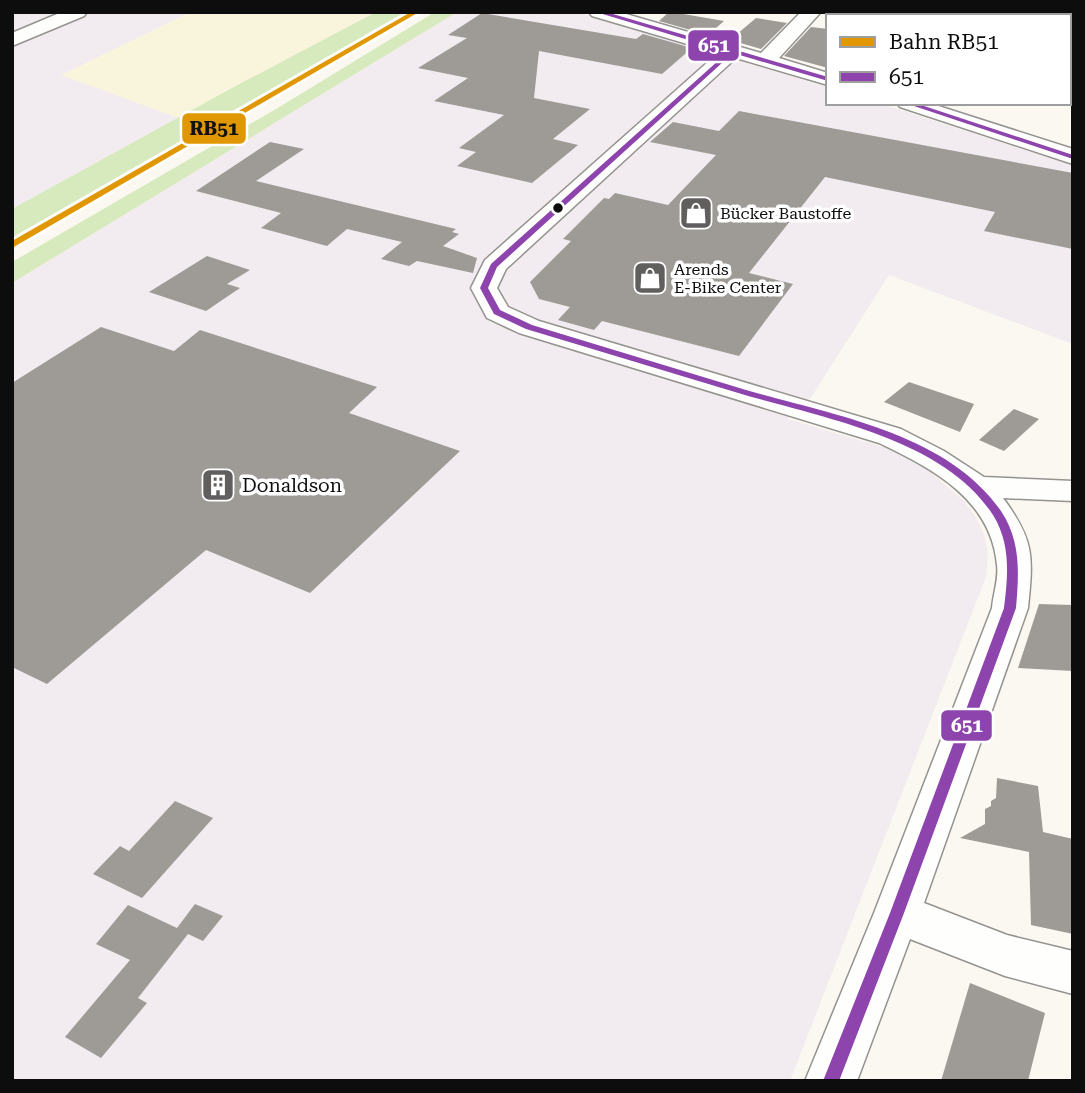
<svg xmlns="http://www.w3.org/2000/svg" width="1085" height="1093" viewBox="0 0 1085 1093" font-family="'Roboto Serif',serif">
  <rect width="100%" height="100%" fill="#fbf8f1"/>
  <g fill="#f2ebef">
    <path d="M 12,12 L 191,12 L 62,75 L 179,118 L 12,209 Z"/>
    <path d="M 457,12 L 577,12 L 828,87 L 828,103 L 879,103 L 1073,165 L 1073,344 L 889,275 L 812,396 L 788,419 L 886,448 L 929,471 L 964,501 L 974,514 L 984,534 L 988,554 L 986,577 L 790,1081 L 12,1081 L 12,283 Z"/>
  </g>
  <path fill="#f9f4dc" d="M 191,12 L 376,12 L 179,118 L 61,75 Z"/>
  <g fill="#d7eabd">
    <path d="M 376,12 L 407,12 L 12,241 L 12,209 L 232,88 Z"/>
    <path d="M 435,12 L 457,12 L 12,283 L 12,262 L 276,109 Z"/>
  </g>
  <g fill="#9e9b97">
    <path d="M 669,12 L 672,12 L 724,21 L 708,35 L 659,21 Z"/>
    <path d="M 482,13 L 636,39 L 643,34 L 692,48 L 662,74 L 539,51 L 534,98 L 590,109 L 553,139 L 578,145 L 532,183 L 457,166 L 476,152 L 459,148 L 504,115 L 434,101 L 468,78 L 418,68 L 467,38 L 448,35 Z"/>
    <path d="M 756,18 L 787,23 L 761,49 L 730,40 Z"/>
    <path d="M 811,27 L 828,29 L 828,68 L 784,56 Z"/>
    <path d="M 739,111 L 1073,173 L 1073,249 L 984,231 L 995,212 L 825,177 L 749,273 L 793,284 L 739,356 L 602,321 L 594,330 L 558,320 L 570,307 L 539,299 L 530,282 L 571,241 L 563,239 L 604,198 L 609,199 L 615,193 L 668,205 L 716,155 L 650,142 L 673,122 L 719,131 Z"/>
    <path d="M 270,142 L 304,149 L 256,181 L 456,229 L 452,232 L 459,234 L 443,246 L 477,258 L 473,273 L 417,261 L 409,266 L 381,259 L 402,242 L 347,229 L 327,246 L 261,228 L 281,213 L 196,191 Z"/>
    <path d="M 207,256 L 250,270 L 227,284 L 240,288 L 206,311 L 149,292 Z"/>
    <path d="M 101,327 L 174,351 L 200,330 L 377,387 L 349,413 L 460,451 L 310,593 L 206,550 L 47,684 L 12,667 L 12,383 Z"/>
    <path d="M 909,382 L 974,404 L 960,432 L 884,402 Z"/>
    <path d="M 1014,409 L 1039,419 L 1004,451 L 979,440 Z"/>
    <path d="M 1039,604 L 1073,605 L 1073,671 L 1018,668 Z"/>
    <path d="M 997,778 L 1038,786 L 1043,832 L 1073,839 L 1073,934 L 1031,925 L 1029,852 L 960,838 L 985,824 L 985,809 L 991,806 L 991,801 L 996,798 Z"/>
    <path d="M 175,801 L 213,818 L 142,898 L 93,874 L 120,846 L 129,851 Z"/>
    <path d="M 195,904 L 223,916 L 203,941 L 188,934 L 138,998 L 147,1003 L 101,1058 L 65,1037 L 130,960 L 96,944 L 128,905 L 177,928 Z"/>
    <path d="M 970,983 L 1045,1013 L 1028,1081 L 941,1081 Z"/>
  </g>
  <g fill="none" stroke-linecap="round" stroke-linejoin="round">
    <defs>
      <g id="minor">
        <path d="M 62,12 L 87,12 L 84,16 L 12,46 L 12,33 Z"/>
        <path d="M 589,12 L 619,12 L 761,53 L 801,12 L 821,12 L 779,58 L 828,73 L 828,85 L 736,58 L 506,269 L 497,288 L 508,307 L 539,321 L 901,429 L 944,451 L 984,477 L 1073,481 L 1073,501 L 1003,498 C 1035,541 1033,557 1028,608 L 924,903 L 1007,935 L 1073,951 L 1073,994 L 1005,976 L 910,939 L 857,1081 L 805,1081 L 874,913 L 992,608 C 993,594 999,579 997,565 C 991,499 933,469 879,443 L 519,333 L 487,318 L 471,288 L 485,260 L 718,53 L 592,16 Z"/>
        <path d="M 1000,12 L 1018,12 L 1016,16 L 998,16 Z"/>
        <path d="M 897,103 L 929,103 L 1073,149 L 1073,164 L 900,107 Z"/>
      </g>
    </defs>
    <use href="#minor" stroke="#949390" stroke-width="3"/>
    <use href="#minor" fill="#fefefd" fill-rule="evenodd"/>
    <defs>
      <g id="bus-1">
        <path d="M 596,12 L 606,12 L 828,77 L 828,81 L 733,53 L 497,267 L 488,288 L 500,310 L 532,325 C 603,347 675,368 746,390 C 831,415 946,432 1001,511 C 1021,541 1019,573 1016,608 L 904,913 L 839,1081 L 823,1081 L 890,913 L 1004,608 C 1008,576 1011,544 993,515 C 943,437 817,417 735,392 C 665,371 596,350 526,329 L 494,314 L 480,288 L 491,264 L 728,52 Z"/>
        <path d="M 905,103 L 915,103 L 1073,155 L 1073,159 Z"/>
      </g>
    </defs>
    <use href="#bus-1" stroke="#fff" stroke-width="6"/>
    <use href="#bus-1" fill="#8e44ad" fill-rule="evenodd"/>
    <defs>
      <path id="rail-1" d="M 411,12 L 419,12 L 12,248 L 12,241 Z"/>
    </defs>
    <use href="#rail-1" stroke="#fff" stroke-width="6"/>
    <use href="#rail-1" fill="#e09701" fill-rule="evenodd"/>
  </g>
  <defs>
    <symbol id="shop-square" viewBox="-11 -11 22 22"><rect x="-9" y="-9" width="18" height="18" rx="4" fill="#605f5d" stroke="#fff"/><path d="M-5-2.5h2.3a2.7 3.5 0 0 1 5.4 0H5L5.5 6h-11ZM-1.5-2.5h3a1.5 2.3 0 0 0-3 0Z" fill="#fff"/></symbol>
    <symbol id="building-square" viewBox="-11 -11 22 22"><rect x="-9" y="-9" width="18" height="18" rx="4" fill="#605f5d" stroke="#fff"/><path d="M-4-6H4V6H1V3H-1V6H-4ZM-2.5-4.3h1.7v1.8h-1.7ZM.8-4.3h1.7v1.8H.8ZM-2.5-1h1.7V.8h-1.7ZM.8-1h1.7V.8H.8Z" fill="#fff"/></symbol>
  </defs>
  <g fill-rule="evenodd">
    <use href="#shop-square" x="677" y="194" width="38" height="38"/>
    <use href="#shop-square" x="631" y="259" width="38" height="38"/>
    <use href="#building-square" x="199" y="466" width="38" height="38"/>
  </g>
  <circle fill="#0d0d0d" stroke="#fff" stroke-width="2.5" cx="558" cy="208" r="6"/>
  <g text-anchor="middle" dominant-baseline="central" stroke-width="7" stroke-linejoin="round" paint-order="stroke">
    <g font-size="16" fill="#0d0d0d" stroke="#fff" text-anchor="start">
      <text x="720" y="213">Bücker Baustoffe</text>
      <text x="674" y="269">Arends<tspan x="674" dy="18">E-Bike Center</tspan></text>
    </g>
    <g font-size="19" fill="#0d0d0d" stroke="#fff" text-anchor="start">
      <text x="242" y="485">Donaldson</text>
    </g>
  </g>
  <g stroke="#fff" stroke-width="2.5">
    <rect x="687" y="29" width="53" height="33" rx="7" fill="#8e44ad"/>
    <rect x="181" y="112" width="66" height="33" rx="7" fill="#e09701"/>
    <rect x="940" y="709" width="53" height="33" rx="7" fill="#8e44ad"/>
  </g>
  <g font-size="19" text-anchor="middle" font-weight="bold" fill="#fff">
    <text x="714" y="52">651</text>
    <text x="967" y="732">651</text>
  </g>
  <g font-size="19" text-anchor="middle" font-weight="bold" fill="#111">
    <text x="214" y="135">RB51</text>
  </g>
  <rect width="1085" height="1093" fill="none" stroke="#0d0d0d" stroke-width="28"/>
  <rect x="826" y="14" width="245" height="91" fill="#ffffff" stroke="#9e9e9e" stroke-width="2"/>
  <rect x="840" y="37" width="35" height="10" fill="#e09701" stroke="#9e9e9e" stroke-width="2"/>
  <text x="889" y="49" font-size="21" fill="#0d0d0d">Bahn RB51</text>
  <rect x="840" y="72" width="35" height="10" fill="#8e44ad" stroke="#9e9e9e" stroke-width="2"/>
  <text x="889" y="84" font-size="21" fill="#0d0d0d">651</text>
</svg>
